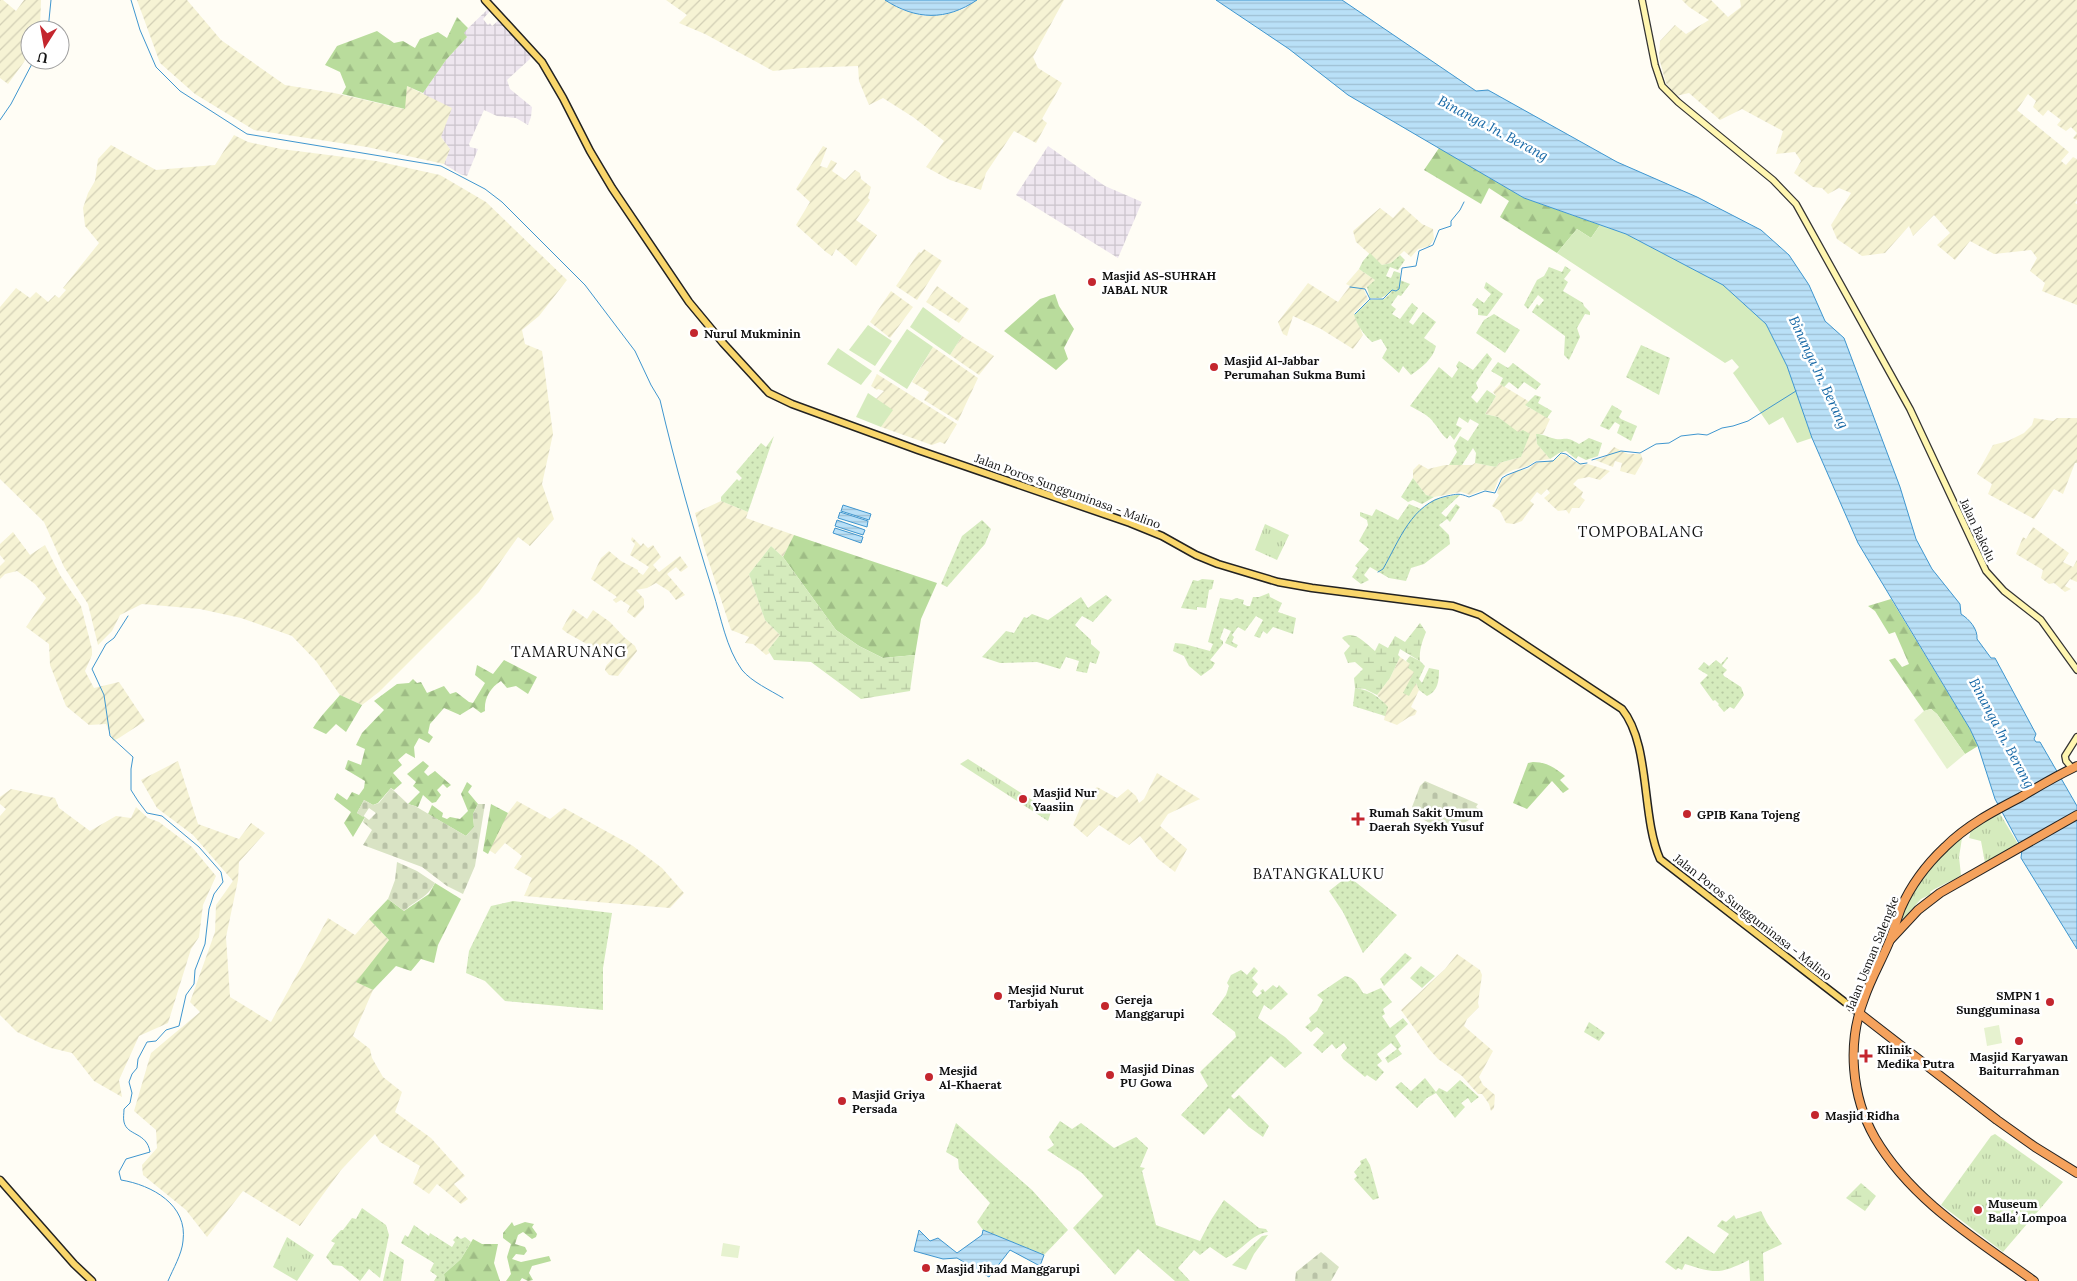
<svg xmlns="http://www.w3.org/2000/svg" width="2077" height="1281" viewBox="0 0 2077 1281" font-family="Lora,serif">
  <defs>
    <pattern id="industrial-grid" width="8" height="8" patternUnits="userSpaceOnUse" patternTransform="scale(1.25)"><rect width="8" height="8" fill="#eee6ef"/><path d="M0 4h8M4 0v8" fill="none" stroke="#cbc4cc"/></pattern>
    <pattern id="farmland-furrows" width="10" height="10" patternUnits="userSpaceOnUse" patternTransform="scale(1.25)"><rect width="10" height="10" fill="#f6f3d4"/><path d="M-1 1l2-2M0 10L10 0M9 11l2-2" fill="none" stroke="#d2cfb5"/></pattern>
    <pattern id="grass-dots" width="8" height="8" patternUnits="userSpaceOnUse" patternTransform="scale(1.25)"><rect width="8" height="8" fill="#d5ebbd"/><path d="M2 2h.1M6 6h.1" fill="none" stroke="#b6c8a1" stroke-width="1.8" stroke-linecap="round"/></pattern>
    <pattern id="forest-firs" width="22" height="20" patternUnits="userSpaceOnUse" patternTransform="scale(1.25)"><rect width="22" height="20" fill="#b9dc9c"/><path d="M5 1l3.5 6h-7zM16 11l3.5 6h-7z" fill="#9ebc85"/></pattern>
    <pattern id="wetland-marsh" width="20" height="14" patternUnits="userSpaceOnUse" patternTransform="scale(1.25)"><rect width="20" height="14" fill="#d5ebbd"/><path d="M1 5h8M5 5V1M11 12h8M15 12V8" fill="none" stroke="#b6c8a1"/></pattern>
    <pattern id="cemetery-stones" width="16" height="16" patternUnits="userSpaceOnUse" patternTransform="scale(1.25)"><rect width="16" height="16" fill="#d9e3c4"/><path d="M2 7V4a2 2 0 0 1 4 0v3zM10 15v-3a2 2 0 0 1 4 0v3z" fill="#b9c2a7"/></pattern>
    <pattern id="park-tufts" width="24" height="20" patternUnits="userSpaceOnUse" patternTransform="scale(1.25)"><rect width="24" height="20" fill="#d5ebbd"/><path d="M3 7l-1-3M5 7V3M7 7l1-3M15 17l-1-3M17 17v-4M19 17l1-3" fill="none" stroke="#b6c8a1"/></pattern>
    <pattern id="water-rules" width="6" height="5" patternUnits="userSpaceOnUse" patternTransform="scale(1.25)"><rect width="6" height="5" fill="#b9e0f7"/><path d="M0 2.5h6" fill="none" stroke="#9ebfd3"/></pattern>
  </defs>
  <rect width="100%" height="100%" fill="#fffdf5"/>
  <g fill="url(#industrial-grid)">
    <path d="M 488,9 L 490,11 L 483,19 L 488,25 L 490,23 L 492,26 L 499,20 L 531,56 L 530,59 L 507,80 L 510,89 L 532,107 L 531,117 L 528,125 L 516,118 L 497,116 L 484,110 L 469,144 L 470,147 L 478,149 L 467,176 L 460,174 L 444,164 L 450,149 L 441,137 L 423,93 L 446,60 L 467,37 L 463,33 Z"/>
    <path d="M 1048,146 L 1105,186 L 1142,202 L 1118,258 L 1016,195 Z"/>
  </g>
  <g fill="url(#farmland-furrows)">
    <path d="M 0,0 L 3,0 L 16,11 L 24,0 L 41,0 L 40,28 L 39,30 L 30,30 L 30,49 L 24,62 L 8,84 L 0,78 Z"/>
    <path d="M 137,0 L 187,0 L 221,40 L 285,85 L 334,93 L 404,109 L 407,86 L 452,108 L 441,137 L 450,149 L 444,164 L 367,147 L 254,130 L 195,94 L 160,63 Z"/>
    <path d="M 666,0 L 885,0 L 902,10 L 924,16 L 944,15 L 964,9 L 977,0 L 1064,0 L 1033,57 L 1038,68 L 1062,83 L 1042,119 L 1047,123 L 1036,143 L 1014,131 L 986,173 L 981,190 L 950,180 L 926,167 L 944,141 L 913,117 L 883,98 L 869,105 L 859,81 L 858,66 L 802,68 L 773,71 L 705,34 L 679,23 L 687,15 Z"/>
    <path d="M 1682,0 L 1711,0 L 1728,17 L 1741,7 L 1740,0 L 2077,0 L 2077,140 L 2073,138 L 2077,133 L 2071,127 L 2066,131 L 2057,125 L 2061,120 L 2048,110 L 2043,116 L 2033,107 L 2036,101 L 2028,94 L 2017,110 L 2069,152 L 2061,161 L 2066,165 L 2073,157 L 2077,159 L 2077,200 L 2075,203 L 2077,204 L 2077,305 L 2042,291 L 2045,283 L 2030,271 L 2037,258 L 2031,250 L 1994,254 L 1970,241 L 1955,260 L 1937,245 L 1950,233 L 1934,215 L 1913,236 L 1909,226 L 1885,253 L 1862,256 L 1837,239 L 1831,225 L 1851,193 L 1839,188 L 1828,194 L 1822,188 L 1813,187 L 1794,173 L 1801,161 L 1795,152 L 1776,154 L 1783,131 L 1742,109 L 1720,120 L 1689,93 L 1676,96 L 1666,83 L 1659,58 L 1660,41 L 1675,25 L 1686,34 L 1709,20 L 1689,7 Z"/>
    <path d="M 234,135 L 248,142 L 281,149 L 376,161 L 440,175 L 486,202 L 567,280 L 539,316 L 522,330 L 525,344 L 542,351 L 553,434 L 542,484 L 554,519 L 530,546 L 518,537 L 479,592 L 379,692 L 362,705 L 340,695 L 316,661 L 292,636 L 241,618 L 200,609 L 142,604 L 120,615 L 112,631 L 98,645 L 88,604 L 64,567 L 44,522 L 0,479 L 0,307 L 16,288 L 30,298 L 36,292 L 48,302 L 55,295 L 59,298 L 66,290 L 63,288 L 99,243 L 85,226 L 83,208 L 88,193 L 95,181 L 98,159 L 111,145 L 156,170 L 215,165 Z"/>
    <path d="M 823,146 L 827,148 L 820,166 L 827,168 L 831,160 L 837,163 L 832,171 L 845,180 L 855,170 L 860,173 L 861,179 L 871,187 L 868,198 L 870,200 L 856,220 L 877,235 L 856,266 L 836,249 L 832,256 L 826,252 L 796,225 L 810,202 L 796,189 Z"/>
    <path d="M 1403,207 L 1422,224 L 1433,229 L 1434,239 L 1429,246 L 1418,249 L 1411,257 L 1404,251 L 1391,263 L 1382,265 L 1356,242 L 1353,231 L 1380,208 L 1393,218 Z"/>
    <path d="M 924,249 L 942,261 L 917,300 L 896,286 L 919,252 L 921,253 Z"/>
    <path d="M 1359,269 L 1375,280 L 1364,290 L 1368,299 L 1354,313 L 1363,335 L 1353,349 L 1321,329 L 1293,316 L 1287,336 L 1283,334 L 1278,322 L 1308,283 L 1338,302 L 1350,286 L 1346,284 Z"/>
    <path d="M 937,286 L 969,309 L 959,323 L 926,302 Z"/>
    <path d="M 891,291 L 913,307 L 890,338 L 870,322 Z"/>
    <path d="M 962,336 L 994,356 L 979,375 L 950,355 Z"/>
    <path d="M 933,347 L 978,378 L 958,421 L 924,400 L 929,392 L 912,382 Z"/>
    <path d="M 877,374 L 957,424 L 945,444 L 940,442 L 932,445 L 881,427 L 892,410 L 876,399 L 884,391 L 878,389 L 877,390 L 871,386 Z"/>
    <path d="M 1500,384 L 1528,401 L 1526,406 L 1550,419 L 1543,434 L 1536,434 L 1537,444 L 1550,459 L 1535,461 L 1528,466 L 1513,470 L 1503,475 L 1499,478 L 1494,491 L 1483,490 L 1470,495 L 1461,492 L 1434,497 L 1426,495 L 1413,478 L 1413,470 L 1419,464 L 1428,469 L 1445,465 L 1472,465 L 1475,463 L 1496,467 L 1499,463 L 1521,457 L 1527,441 L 1498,417 L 1485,414 L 1496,396 L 1493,392 Z"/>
    <path d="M 2034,418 L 2053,421 L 2057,418 L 2077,418 L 2077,463 L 2075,463 L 2063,494 L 2054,489 L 2034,519 L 1988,494 L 1992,484 L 1977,474 L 1993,445 L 2008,441 L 2024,433 L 2032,425 Z"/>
    <path d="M 1614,447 L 1628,454 L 1641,454 L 1643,461 L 1635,475 L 1620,471 L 1622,463 L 1615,461 L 1613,467 L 1595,460 L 1605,457 Z"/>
    <path d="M 1560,454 L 1568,456 L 1573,461 L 1584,465 L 1588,464 L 1610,471 L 1600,480 L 1589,477 L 1578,479 L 1573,484 L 1583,492 L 1581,497 L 1585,500 L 1579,508 L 1572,508 L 1569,514 L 1566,510 L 1558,511 L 1544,498 L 1550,493 L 1547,489 L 1541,495 L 1537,492 L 1530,501 L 1534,504 L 1522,521 L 1514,524 L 1506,523 L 1500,511 L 1492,506 L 1499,495 L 1497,493 L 1502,479 L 1518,470 L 1528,469 L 1535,463 L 1554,460 Z"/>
    <path d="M 721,501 L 748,512 L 746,518 L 794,535 L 783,557 L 771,546 L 749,574 L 765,620 L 780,635 L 768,650 L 770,653 L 766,655 L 753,644 L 745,643 L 749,637 L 731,630 L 705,550 L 695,513 Z"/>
    <path d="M 2033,527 L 2069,553 L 2063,562 L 2073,567 L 2077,560 L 2077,582 L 2070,579 L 2065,586 L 2071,589 L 2065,592 L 2054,583 L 2049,584 L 2041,578 L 2043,570 L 2016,554 L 2023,537 L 2026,539 Z"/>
    <path d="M 13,532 L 30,555 L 45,545 L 60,575 L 81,606 L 92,649 L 92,655 L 85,671 L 94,688 L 119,682 L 145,721 L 119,738 L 113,741 L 106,724 L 89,725 L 66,706 L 50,665 L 49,644 L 26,627 L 46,598 L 35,584 L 17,571 L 5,574 L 0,579 L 0,566 L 5,561 L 0,555 L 0,544 Z"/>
    <path d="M 632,537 L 641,546 L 643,543 L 648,548 L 653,545 L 661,557 L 653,565 L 659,572 L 680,556 L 688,567 L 681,572 L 676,567 L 667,574 L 685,595 L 676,600 L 669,591 L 656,583 L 647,588 L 636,590 L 644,599 L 644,608 L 635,618 L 627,612 L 630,606 L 621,600 L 616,603 L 613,600 L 617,597 L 591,579 L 601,558 L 609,551 L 621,561 L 638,570 L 638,572 L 643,575 L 649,567 L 630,555 L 635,544 L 631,540 Z"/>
    <path d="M 573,609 L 587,619 L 593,610 L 610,622 L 624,637 L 635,646 L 637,651 L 618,676 L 609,675 L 605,670 L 606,666 L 624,646 L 619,643 L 603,653 L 567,633 L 562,629 Z"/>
    <path d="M 1400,657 L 1410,664 L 1414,672 L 1416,683 L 1419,690 L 1411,707 L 1417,711 L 1415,715 L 1409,717 L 1397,725 L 1384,720 L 1387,707 L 1377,695 L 1390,678 Z"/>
    <path d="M 178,761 L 198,824 L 239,839 L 251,823 L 265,833 L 239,862 L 238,880 L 226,937 L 230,997 L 271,1022 L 328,918 L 355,935 L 369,919 L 389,940 L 357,982 L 373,990 L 353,1036 L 370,1049 L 372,1058 L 383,1077 L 402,1092 L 395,1112 L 431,1138 L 465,1176 L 454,1184 L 468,1199 L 461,1204 L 437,1184 L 429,1194 L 413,1183 L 420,1166 L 380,1142 L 375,1134 L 341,1170 L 300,1226 L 243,1191 L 207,1237 L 186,1210 L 143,1175 L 142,1165 L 157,1148 L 156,1130 L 134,1111 L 151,1053 L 200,1012 L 190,1002 L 215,932 L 216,905 L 233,881 L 193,835 L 157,808 L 141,780 Z"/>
    <path d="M 1157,773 L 1200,799 L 1168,814 L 1160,826 L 1187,849 L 1175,872 L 1158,859 L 1140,836 L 1129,845 L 1099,825 L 1087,837 L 1073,825 L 1084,799 L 1097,787 L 1117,798 L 1128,789 L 1136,796 L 1139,803 L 1144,799 Z"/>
    <path d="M 11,789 L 55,798 L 59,808 L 90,831 L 116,816 L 131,818 L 136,807 L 148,818 L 159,822 L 192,847 L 216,876 L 203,905 L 199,937 L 191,949 L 168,1023 L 139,1036 L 119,1080 L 122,1097 L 94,1081 L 72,1053 L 51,1048 L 17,1032 L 0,1015 L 0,816 L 6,809 L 0,804 L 0,797 Z"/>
    <path d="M 517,801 L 550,819 L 564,808 L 633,846 L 662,868 L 684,893 L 670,908 L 524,896 L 532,878 L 514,868 L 522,856 L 505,843 L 495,854 L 489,850 L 504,818 Z"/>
    <path d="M 1457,954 L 1480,970 L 1482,975 L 1478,1003 L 1479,1007 L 1467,1019 L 1464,1026 L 1493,1051 L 1479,1077 L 1483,1085 L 1495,1095 L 1494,1108 L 1491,1111 L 1489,1104 L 1482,1094 L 1478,1094 L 1462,1076 L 1438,1059 L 1429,1049 L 1401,1010 L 1445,969 Z"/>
  </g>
  <g fill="url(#grass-dots)">
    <path d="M 1370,253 L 1382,265 L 1391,263 L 1400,255 L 1405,260 L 1398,270 L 1390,267 L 1386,276 L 1391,278 L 1394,271 L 1400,273 L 1400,280 L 1410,284 L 1401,296 L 1398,295 L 1391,305 L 1396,309 L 1392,314 L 1400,319 L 1412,303 L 1418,308 L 1409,322 L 1413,325 L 1423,312 L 1436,322 L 1424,338 L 1436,346 C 1433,359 1422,367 1411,375 L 1403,366 L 1399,373 L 1382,358 L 1387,349 L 1381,339 L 1372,342 C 1363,334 1358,326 1354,315 L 1370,300 L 1384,299 L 1392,292 L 1381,298 L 1370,298 L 1367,287 L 1375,280 L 1359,269 L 1363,261 Z"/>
    <path d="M 1565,266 L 1571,270 L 1564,279 L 1568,282 L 1563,291 L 1583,303 L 1584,306 L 1590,312 L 1590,315 L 1585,314 L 1577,328 L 1580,337 L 1569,360 L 1564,355 L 1565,336 L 1532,312 L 1537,304 L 1539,306 L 1544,300 L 1538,295 L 1528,309 L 1524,305 L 1537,280 L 1544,276 L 1549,267 L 1562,272 Z"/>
    <path d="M 1486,282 L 1503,294 L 1487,316 L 1478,315 L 1478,309 L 1472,305 L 1477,298 L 1484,303 L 1491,294 L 1484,288 Z"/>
    <path d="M 1494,314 L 1520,330 L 1505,353 L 1476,333 L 1484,320 Z"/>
    <path d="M 1641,345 L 1670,358 L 1659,395 L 1626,377 Z"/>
    <path d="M 1487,353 L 1492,359 L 1476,383 L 1478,388 L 1471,397 L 1477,403 L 1487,390 L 1496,396 L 1485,414 L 1498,417 L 1518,432 L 1523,430 L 1530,434 L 1521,457 L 1499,463 L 1496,467 L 1475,463 L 1476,453 L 1473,448 L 1462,465 L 1449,465 L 1457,452 L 1454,446 L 1460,436 L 1468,441 L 1479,424 L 1470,419 L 1468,423 L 1459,417 L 1456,425 L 1462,428 L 1454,440 L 1450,435 L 1447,439 C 1441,434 1439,429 1434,423 C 1429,415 1419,411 1410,406 L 1439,367 L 1452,378 L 1458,369 L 1456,366 L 1459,361 L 1473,370 Z"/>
    <path d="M 1498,362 L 1508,368 L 1513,363 L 1541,384 L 1536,390 L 1524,382 L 1518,389 L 1509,382 L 1504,387 L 1500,384 L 1503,378 L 1491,371 Z"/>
    <path d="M 1535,395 L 1541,397 L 1538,403 L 1552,411 L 1547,418 L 1525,405 Z"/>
    <path d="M 1612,405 L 1622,411 L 1619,417 L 1621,419 L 1637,426 L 1631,441 L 1617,433 L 1620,425 L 1615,422 L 1609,430 L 1600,426 Z"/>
    <path d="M 1536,434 C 1543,434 1545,436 1552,438 C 1564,442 1564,434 1579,444 L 1589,438 L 1602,443 L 1598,456 L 1586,460 L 1578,456 L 1576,459 L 1566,451 L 1559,453 L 1550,459 L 1537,444 Z"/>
    <path d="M 774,436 L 748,512 L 721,501 L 721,497 L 737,479 L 739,481 L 742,478 L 736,472 L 761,443 L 766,447 Z"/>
    <path d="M 1413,478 L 1426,495 L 1434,497 L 1422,504 L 1413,500 L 1408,502 L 1401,497 Z"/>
    <path d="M 1461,494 L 1441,513 L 1446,517 L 1456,504 L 1460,507 L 1450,522 L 1447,519 L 1439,525 L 1449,535 L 1450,544 L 1424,564 L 1411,568 L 1406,581 L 1389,578 L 1370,567 L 1364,575 L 1369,580 L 1361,584 L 1352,577 L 1358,568 L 1355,566 L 1369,549 L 1359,541 L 1368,525 L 1367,520 L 1360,516 L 1360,512 L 1372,516 L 1376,509 L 1398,520 L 1409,504 L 1421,509 L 1435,499 Z"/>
    <path d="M 982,520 L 991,529 L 985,544 L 947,587 L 941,584 L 962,536 Z"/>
    <path d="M 1202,579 L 1214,580 L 1212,589 L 1209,590 L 1206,608 L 1197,607 L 1197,610 L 1181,608 L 1193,580 L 1198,581 Z"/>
    <path d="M 1269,593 L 1270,597 L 1282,603 L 1278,612 L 1296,618 L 1293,634 L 1273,627 L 1267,634 L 1263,631 L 1260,638 L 1254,636 L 1263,620 L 1256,616 L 1245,631 L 1238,627 L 1232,635 L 1234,637 L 1232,642 L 1238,645 L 1236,648 L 1225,643 L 1231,631 L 1224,628 L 1220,639 L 1223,641 L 1223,644 L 1210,660 L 1215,663 L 1212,668 L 1201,676 L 1189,666 L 1184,656 L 1173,651 L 1175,643 L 1184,644 L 1210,651 L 1213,644 L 1208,642 L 1220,598 L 1232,600 L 1236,598 L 1244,600 L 1243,604 L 1247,606 L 1250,606 L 1253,597 L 1259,597 Z"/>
    <path d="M 1106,595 L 1112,600 L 1093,622 L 1082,616 L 1075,625 L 1091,640 L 1091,644 L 1100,652 L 1096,664 L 1090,662 L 1087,673 L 1076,671 L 1079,661 L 1066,657 L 1060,669 L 1037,662 L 1000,663 L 982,657 L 1006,631 L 1014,633 L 1024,617 L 1027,618 L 1032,614 L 1048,620 L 1081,597 L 1088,608 Z"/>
    <path d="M 1410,656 L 1420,661 L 1425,666 L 1419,679 L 1422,683 L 1429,668 L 1439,670 C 1439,681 1438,691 1427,696 L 1419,690 L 1416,683 L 1409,696 L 1403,693 L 1414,672 L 1408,668 L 1410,664 L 1406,661 Z"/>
    <path d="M 1727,657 L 1728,658 L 1722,666 L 1727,670 L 1723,674 L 1724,676 L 1741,687 L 1744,695 L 1734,709 L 1730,707 L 1724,712 L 1718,705 L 1719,704 L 1715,700 L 1713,701 L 1700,683 L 1708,675 L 1698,669 L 1704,662 L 1709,666 L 1716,660 L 1721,664 Z"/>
    <path d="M 1355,688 C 1370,690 1378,696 1388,707 L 1385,716 L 1353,706 Z"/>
    <path d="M 1348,876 L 1397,915 L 1363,953 L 1343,912 L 1329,891 Z"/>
    <path d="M 513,901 L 612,913 L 603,968 L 603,1010 L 505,1001 L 485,981 L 466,973 L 469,951 L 491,906 Z"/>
    <path d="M 1405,953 L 1412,958 L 1384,986 L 1380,979 Z"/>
    <path d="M 1421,966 L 1435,976 L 1422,988 L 1410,978 Z"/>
    <path d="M 1254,967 L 1258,971 L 1252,978 L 1258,984 L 1252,992 L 1257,997 L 1262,993 L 1260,991 L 1263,989 L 1265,992 L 1273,985 L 1277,988 L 1279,985 L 1288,994 L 1271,1010 L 1264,1005 L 1258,1018 L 1285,1037 L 1302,1053 L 1285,1068 L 1271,1056 L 1231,1096 L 1234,1099 L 1239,1095 L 1269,1126 L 1263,1137 L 1249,1127 L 1229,1108 L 1204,1135 L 1181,1115 L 1208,1086 L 1200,1072 L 1236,1037 L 1235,1032 L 1212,1014 L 1226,995 L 1229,986 L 1227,983 L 1231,975 L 1241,970 L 1247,975 Z"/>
    <path d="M 1345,976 C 1354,977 1359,986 1363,993 L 1367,994 L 1381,988 L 1392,1002 L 1383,1009 L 1385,1014 L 1382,1016 L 1390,1028 L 1403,1018 L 1408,1024 L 1395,1036 L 1401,1046 L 1398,1049 L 1402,1054 L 1388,1063 L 1385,1058 L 1397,1049 L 1391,1043 L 1377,1054 L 1382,1061 L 1377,1065 L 1384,1072 L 1376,1081 L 1367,1075 L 1365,1077 L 1343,1059 L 1341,1055 L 1347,1048 L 1344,1043 L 1336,1049 L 1332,1044 L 1322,1053 L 1313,1045 L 1324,1033 L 1317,1027 L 1311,1032 L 1305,1027 L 1311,1022 L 1309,1018 L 1317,1011 L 1323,1000 L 1317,995 Z"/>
    <path d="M 1589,1022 L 1605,1033 L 1599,1041 L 1584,1032 Z"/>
    <path d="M 1425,1078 L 1436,1092 L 1439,1088 L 1447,1092 L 1460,1080 L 1479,1097 L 1471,1103 L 1468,1098 L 1461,1103 L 1465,1107 L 1455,1118 L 1436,1093 L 1427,1098 L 1417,1108 L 1395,1087 L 1401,1082 L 1411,1091 Z"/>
    <path d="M 1060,1121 L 1072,1129 L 1081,1123 L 1114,1148 L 1136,1137 L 1148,1148 L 1140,1167 L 1145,1168 L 1142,1171 L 1156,1225 L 1200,1241 L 1211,1220 L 1224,1200 L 1259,1228 L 1266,1229 L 1268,1232 C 1251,1234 1242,1251 1226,1258 L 1210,1247 L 1200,1255 L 1194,1250 L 1178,1268 L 1190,1281 L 1175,1281 L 1138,1249 L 1115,1275 L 1073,1228 L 1103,1196 L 1082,1173 L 1047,1150 L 1054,1145 L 1049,1137 Z"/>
    <path d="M 956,1123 L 1032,1190 L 1068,1230 L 1044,1255 L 983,1230 L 977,1222 L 990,1203 L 959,1169 L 958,1159 L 946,1152 Z"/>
    <path d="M 1366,1158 L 1370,1165 L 1379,1198 L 1373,1200 L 1354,1179 L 1357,1176 L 1354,1172 L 1361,1164 L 1360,1161 Z"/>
    <path d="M 362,1208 L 386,1225 L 389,1235 L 380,1278 L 369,1269 L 360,1281 L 342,1266 L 333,1265 L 326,1257 L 335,1243 L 331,1241 L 341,1230 L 343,1230 L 352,1218 L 356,1219 Z"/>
    <path d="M 1761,1211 L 1767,1223 L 1782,1244 L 1763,1253 L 1764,1281 L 1750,1281 L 1749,1260 C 1720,1274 1716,1274 1685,1264 L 1682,1270 L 1678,1268 L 1676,1270 L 1665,1262 L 1688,1236 L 1714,1254 L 1729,1234 L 1717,1226 L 1722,1220 L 1726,1222 L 1734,1215 L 1736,1219 Z"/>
    <path d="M 414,1225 L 429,1236 L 430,1233 L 452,1247 L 455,1242 L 453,1240 L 457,1236 L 461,1239 L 465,1237 L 471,1242 L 461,1259 L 444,1274 L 445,1281 L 434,1281 L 437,1276 L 430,1271 L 434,1263 L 401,1243 L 405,1235 L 408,1237 Z"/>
    <path d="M 390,1251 L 404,1260 L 401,1281 L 383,1281 Z"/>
  </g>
  <g fill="url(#forest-firs)">
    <path d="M 457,17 L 468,28 L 464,33 L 467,37 L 446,60 L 423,93 L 407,86 L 405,109 L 342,94 L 346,87 L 340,72 L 325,65 L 337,46 L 377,31 L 394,43 L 403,41 L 415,48 L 420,39 L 438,32 L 447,38 Z"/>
    <path d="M 1439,148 L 1524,198 L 1600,225 L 1591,238 L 1577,229 L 1557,253 L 1500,217 L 1509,201 L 1489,188 L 1481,204 L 1424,170 Z"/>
    <path d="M 1055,294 L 1059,306 L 1074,329 L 1064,348 L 1068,359 L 1056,370 L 1004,331 L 1040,299 Z"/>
    <path d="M 794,535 L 937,583 L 921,619 L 915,655 L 883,658 L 859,646 L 836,630 L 783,557 Z"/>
    <path d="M 1891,599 L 1970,729 L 1978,746 L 1965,754 L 1937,714 L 1931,709 L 1924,711 L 1889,660 L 1895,658 L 1902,667 L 1909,664 L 1895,632 L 1889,634 L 1875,611 L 1868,606 Z"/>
    <path d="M 504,660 L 537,677 L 528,694 L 516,686 L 507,688 L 501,681 C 490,688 484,698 485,711 L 481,713 L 473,707 L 460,715 L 444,708 L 430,724 L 428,733 L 433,737 L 429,743 L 419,738 L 414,747 L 415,758 L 406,753 L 398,760 L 402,765 L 393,773 L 402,783 L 394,790 L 391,788 L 378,803 L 373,805 L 364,800 L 357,813 L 365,817 L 353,837 L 344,823 L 351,812 L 334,799 L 337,793 L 347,800 L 352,792 L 359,795 L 364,788 L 365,781 L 345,769 L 348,760 L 361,765 L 365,749 L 356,745 L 362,733 L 384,710 L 374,701 L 397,684 L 409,683 L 413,679 L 417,683 L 421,682 L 427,693 L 444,686 L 450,694 L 456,692 L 469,702 L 473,703 L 485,683 L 475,675 L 477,665 L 493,674 Z"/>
    <path d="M 340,695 L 362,705 L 346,732 L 336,724 L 326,734 L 313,728 C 321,715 331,706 340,695 Z"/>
    <path d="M 423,761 L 429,766 L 424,772 L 428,776 L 435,771 L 451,785 L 447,788 L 443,784 L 437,790 L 441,795 L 436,802 L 432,803 L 423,795 L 418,807 L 408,804 L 420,792 L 413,786 L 416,782 L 407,774 Z"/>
    <path d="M 1533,762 C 1547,762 1555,768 1565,776 L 1560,780 L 1569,789 L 1563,793 L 1552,781 L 1527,809 L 1513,803 L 1528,763 Z"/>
    <path d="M 467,782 L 472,786 L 468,792 L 478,804 L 473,814 L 474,827 L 466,836 L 428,814 L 432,805 L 443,813 L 442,817 L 447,819 L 450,817 L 460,819 L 468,811 L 461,794 Z"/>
    <path d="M 491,804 L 508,813 L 488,854 L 483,851 Z"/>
    <path d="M 435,883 L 461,899 L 438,945 L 434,963 L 421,959 L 411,971 L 396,966 L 373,990 L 356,982 L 389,940 L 369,919 L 388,899 L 404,911 L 429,894 Z"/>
    <path d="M 512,1222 L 514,1226 L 525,1222 L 534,1224 L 532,1227 L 537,1234 L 536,1237 L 532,1239 L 523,1232 L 518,1235 L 515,1244 L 525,1247 L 527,1251 L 524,1255 L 516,1254 L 512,1259 L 521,1262 L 549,1256 L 551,1261 L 532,1266 L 529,1273 L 533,1280 L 528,1281 L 522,1278 L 520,1281 L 445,1281 L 444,1274 L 461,1259 L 473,1239 L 482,1244 L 498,1244 L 494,1263 L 500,1281 L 506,1281 L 511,1274 L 507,1257 L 511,1244 L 503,1238 L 503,1233 Z"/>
  </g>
  <g fill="url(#wetland-marsh)">
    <path d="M 771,546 L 783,557 L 836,630 L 859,646 L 883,658 L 915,655 L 910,691 L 861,699 L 811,662 L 774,660 L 768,650 L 780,635 L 765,620 L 749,574 Z"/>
    <path d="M 1420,623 L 1426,632 C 1422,642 1419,650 1420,661 L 1400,649 L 1398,655 L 1400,657 L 1390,678 L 1377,695 L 1365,689 L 1355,688 L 1354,678 L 1363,669 L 1355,662 L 1348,663 L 1344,653 L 1350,646 L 1342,638 C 1354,629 1365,643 1375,651 L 1379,643 L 1388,648 L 1395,636 L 1405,642 Z"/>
    <path d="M 1861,1183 L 1876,1196 L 1865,1211 L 1846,1198 Z"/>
  </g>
  <g fill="url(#cemetery-stones)">
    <path d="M 1425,781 L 1478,804 L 1476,807 L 1480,810 C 1471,823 1456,826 1440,829 C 1431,822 1417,820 1412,807 L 1420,786 Z"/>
    <path d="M 391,788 L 408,804 L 415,806 L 466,836 L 474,827 L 473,814 L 478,804 L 485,804 L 475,866 L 463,894 L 447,886 L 422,867 L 363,845 L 372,830 L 363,822 L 365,817 L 369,820 L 376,813 L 369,808 L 363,817 L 357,813 L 364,800 L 373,805 L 379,803 Z"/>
    <path d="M 397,862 L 417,871 L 435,883 C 426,899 417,899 404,911 L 388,899 L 395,880 Z"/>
    <path d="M 1321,1252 L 1339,1267 L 1331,1281 L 1295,1281 L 1296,1272 Z"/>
  </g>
  <g fill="url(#park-tufts)">
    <path d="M 1265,524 L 1289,535 L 1277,560 L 1255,550 Z"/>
    <path d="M 968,759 L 1051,812 L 1048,821 L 960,764 Z"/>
    <path d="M 1999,812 L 2018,844 L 1985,863 L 1981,841 L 1969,838 L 1971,830 Z"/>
    <path d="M 1962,838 L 1959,857 L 1961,875 C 1951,882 1940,885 1930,892 L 1931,894 L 1921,899 L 1900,922 C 1910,884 1932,862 1962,838 Z"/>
    <path d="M 1995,1134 L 2063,1182 L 2003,1252 L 1941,1205 L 1991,1136 Z"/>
    <path d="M 1268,1235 L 1254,1254 L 1246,1270 L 1232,1265 L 1262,1236 Z"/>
    <path d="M 287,1237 L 314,1255 L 297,1281 L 273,1267 Z"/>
  </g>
  <g fill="#d5ebbd">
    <path d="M 1600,225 L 1626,234 L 1723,285 L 1766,324 L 1787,366 L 1812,438 L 1797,443 L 1783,417 L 1769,425 L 1733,373 L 1739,367 L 1732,359 L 1725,363 L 1557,253 L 1577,229 L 1591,238 Z"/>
    <path d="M 923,307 L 962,336 L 950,355 L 910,327 Z"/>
    <path d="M 868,325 L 892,341 L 875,366 L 849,350 Z"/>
    <path d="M 907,329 L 933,347 L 907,389 L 879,371 Z"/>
    <path d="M 838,348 L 872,371 L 861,385 L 827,364 Z"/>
    <path d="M 868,393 L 893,410 L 881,427 L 856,417 Z"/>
  </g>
  <g fill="#e6f2cf">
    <path d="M 1931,709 L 1937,714 L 1965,754 L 1947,769 L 1914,720 L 1924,711 Z"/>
    <path d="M 1999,1025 L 2002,1043 L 1987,1046 L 1984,1028 Z"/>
    <path d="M 723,1243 L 740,1246 L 738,1258 L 721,1256 Z"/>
  </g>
  <g fill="url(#water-rules)" stroke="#3f96cf">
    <path d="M 885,0 L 977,0 C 946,21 916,20 885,0 Z"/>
    <path d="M 1216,0 L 1342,0 L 1476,91 L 1488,90 L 1617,162 L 1697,197 L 1761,230 L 1789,255 L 1809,285 L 1825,321 L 1844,338 L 1900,487 L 1916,539 L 1932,569 L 1960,604 L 1961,614 C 1969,619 1978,629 1977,639 L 1991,658 L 1995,658 L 2036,734 L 2034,739 L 2036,742 L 2040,742 L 2077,806 L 2077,949 L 2021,858 L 2022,849 L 1995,799 L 1978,746 L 1970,729 L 1858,543 L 1812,438 L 1787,366 L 1766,324 L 1723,285 L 1626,234 L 1524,198 L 1348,95 L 1289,49 Z"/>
    <path d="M 843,505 L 871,514 L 869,520 L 841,511 Z"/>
    <path d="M 840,512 L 868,521 L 867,527 L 838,518 Z"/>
    <path d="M 837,520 L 865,530 L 863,535 L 835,526 Z"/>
    <path d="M 835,528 L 863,537 L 861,543 L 833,533 Z"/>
    <path d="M 919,1230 L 930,1241 L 938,1238 L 957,1253 L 982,1235 L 983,1230 L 1044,1255 L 1040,1266 L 1010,1250 L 989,1277 L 957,1258 L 943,1259 L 914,1251 Z"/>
  </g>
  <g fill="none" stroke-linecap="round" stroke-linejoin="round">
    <g stroke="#3f96cf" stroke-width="1">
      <path d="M 131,0 L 140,30 L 156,67 L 180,91 L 247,134 L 441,166 L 485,189 L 502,202 L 585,285 L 635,351 L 651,385 L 660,400 C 675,464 693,528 713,592 C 721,617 726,648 742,670 C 752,682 770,690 783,698"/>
      <path d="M 48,30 L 51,0"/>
      <path d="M 0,120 L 11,104 L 34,60"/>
      <path d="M 1350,287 L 1365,289 L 1370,299"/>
      <path d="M 1355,314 L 1370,299 L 1383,299 L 1392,290 L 1396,291 L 1399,289 L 1402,268 L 1416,266 L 1419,251 L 1433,245 L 1439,230 L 1451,226 L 1451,221 L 1460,210 L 1464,202"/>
      <path d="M 1592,460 L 1621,451 L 1640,453 L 1656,444 L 1669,443 L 1681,436 L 1698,434 L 1707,435 L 1722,428 L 1733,426 L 1748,421 L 1796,391"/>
      <path d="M 1378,572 L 1383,569 C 1399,541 1412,503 1447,496 C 1457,494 1459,493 1469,497 L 1485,491 L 1495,493 L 1502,478 L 1507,475 L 1528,467 L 1536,462 L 1553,461 L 1561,453 L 1566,454 L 1580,464 L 1587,463"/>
      <path d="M 128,616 L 114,638 L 106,644 L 92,669 L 104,695 L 110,736 L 133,757 L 131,769 L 131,790 L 138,801 L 147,813 L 162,816 L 199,847 L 221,872 L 223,882 L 214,894 L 209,909 L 205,944 L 195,970 L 194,984 L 186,995 L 179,1026 L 166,1030 L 156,1041 L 147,1042 L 138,1059 L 137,1068 L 132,1074 L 129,1082 L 132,1093 L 130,1103 L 124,1109 C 124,1113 123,1118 124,1122 C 127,1136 147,1132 150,1152 L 126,1159 L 119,1172 L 121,1180 C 152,1185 188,1205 183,1241 C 182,1254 173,1269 168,1281"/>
    </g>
    <defs>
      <g id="secondary">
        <path d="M 1642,0 L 1655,65 L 1662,86 L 1678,102 L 1773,180 L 1796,204 L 1910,409 L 1986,571 L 2004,591 L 2041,620 L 2077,670"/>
        <path d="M 2072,768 L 2066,761 L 2065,756 L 2077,737"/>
      </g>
      <g id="primary">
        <path d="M 485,0 L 542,62 L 563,98 L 590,151 L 612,188 L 689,302 L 723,343 L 769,393 L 792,404 L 918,450 L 1130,523 L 1162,536 L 1196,555 L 1218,564 L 1278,582 L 1312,588 L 1453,606 L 1480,615 L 1622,709 C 1651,745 1641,816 1660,859 L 1859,1013"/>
        <path d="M 0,1180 L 74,1264 L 92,1281"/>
      </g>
      <g id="highway">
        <path d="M 1891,939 L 1918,910 L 1940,893 L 2077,815"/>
        <path d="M 1859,1013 L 1997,1120 L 2035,1147 L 2077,1173"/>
        <path d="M 2034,1281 C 1976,1239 1912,1201 1875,1138 C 1851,1096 1847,1043 1864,999 C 1871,978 1882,960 1890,940 C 1894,930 1897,918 1901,908 C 1911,885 1927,864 1945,847 C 1967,825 1994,811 2021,797 C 2039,786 2058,775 2077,766"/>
      </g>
    </defs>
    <use href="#secondary" stroke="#333" stroke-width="8"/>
    <use href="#primary" stroke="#222" stroke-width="9"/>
    <use href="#highway" stroke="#222" stroke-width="10"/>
    <use href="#secondary" stroke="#fff6b0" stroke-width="5.5"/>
    <use href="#primary" stroke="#f9d66b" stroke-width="6"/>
    <use href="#highway" stroke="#f5a25d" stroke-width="8"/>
  </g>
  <g fill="#c4262e" stroke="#fff" stroke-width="2">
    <circle cx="1092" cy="282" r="5"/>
    <circle cx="694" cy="333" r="5"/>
    <circle cx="1214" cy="367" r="5"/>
    <circle cx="1023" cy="799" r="5"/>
    <circle cx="1687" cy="814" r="5"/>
    <path d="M1355.5 811.5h5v5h5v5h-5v5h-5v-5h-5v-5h5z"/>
    <circle cx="998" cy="996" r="5"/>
    <circle cx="2050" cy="1002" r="5"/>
    <circle cx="1105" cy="1006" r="5"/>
    <circle cx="2019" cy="1041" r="5"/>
    <path d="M1863.5 1048.5h5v5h5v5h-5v5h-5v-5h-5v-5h5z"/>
    <circle cx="1110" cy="1075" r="5"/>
    <circle cx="929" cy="1077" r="5"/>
    <circle cx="842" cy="1101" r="5"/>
    <circle cx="1815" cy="1115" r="5"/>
    <circle cx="1978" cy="1210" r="5"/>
    <circle cx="926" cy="1268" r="5"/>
  </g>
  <g text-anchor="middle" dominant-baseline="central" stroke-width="5" stroke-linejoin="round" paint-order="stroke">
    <g font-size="12" font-weight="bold" fill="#111" stroke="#fff" text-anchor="start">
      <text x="1102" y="275">Masjid AS-SUHRAH<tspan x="1102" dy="14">JABAL NUR</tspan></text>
      <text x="704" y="333">Nurul Mukminin</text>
      <text x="1224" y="360">Masjid Al-Jabbar<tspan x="1224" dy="14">Perumahan Sukma Bumi</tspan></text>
      <text x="1033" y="792">Masjid Nur<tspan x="1033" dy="14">Yaasiin</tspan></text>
      <text x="1369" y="812">Rumah Sakit Umum<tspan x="1369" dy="14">Daerah Syekh Yusuf</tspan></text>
      <text x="1697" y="814">GPIB Kana Tojeng</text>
      <text x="1008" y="989">Mesjid Nurut<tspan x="1008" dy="14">Tarbiyah</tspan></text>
      <text x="2040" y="995" text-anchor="end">SMPN 1<tspan x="2040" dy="14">Sungguminasa</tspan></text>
      <text x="1115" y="999">Gereja<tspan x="1115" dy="14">Manggarupi</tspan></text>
      <text x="1877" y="1049">Klinik<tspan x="1877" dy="14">Medika Putra</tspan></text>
      <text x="2019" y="1056" text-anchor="middle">Masjid Karyawan<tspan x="2019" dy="14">Baiturrahman</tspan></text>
      <text x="1120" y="1068">Masjid Dinas<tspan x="1120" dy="14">PU Gowa</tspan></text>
      <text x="939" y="1070">Mesjid<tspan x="939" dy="14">Al-Khaerat</tspan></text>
      <text x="852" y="1094">Masjid Griya<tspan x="852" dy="14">Persada</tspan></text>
      <text x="1825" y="1115">Masjid Ridha</text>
      <text x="1988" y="1203">Museum<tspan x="1988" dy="14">Ballaʼ Lompoa</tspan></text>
      <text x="936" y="1268">Masjid Jihad Manggarupi</text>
    </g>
    <g font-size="12" fill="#111" stroke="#fff">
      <text transform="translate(1068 491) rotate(20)">Jalan Poros Sungguminasa - Malino</text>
      <text transform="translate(1978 530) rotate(65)">Jalan Bakolu</text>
      <text transform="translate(1753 917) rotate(38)">Jalan Poros Sungguminasa - Malino</text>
      <text transform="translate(1872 953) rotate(-68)">Jalan Usman Salengke</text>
    </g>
    <g font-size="14" font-style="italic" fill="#1768a6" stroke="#fff">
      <text transform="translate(1493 128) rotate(28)">Binanga Jn. Berang</text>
      <text transform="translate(1819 372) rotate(65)">Binanga Jn. Berang</text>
      <text transform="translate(2002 733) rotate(62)">Binanga Jn. Berang</text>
    </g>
    <g font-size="15" letter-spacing="1" fill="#111" stroke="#fff">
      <text x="1641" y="531">TOMPOBALANG</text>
      <text x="569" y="651">TAMARUNANG</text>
      <text x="1319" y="873">BATANGKALUKU</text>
    </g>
  </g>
  <g transform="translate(45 45) rotate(191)"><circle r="24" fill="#ffffff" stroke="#a0a0a0"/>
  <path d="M0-4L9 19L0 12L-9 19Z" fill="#c4262e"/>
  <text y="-8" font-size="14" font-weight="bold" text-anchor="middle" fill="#111111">U</text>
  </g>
</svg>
